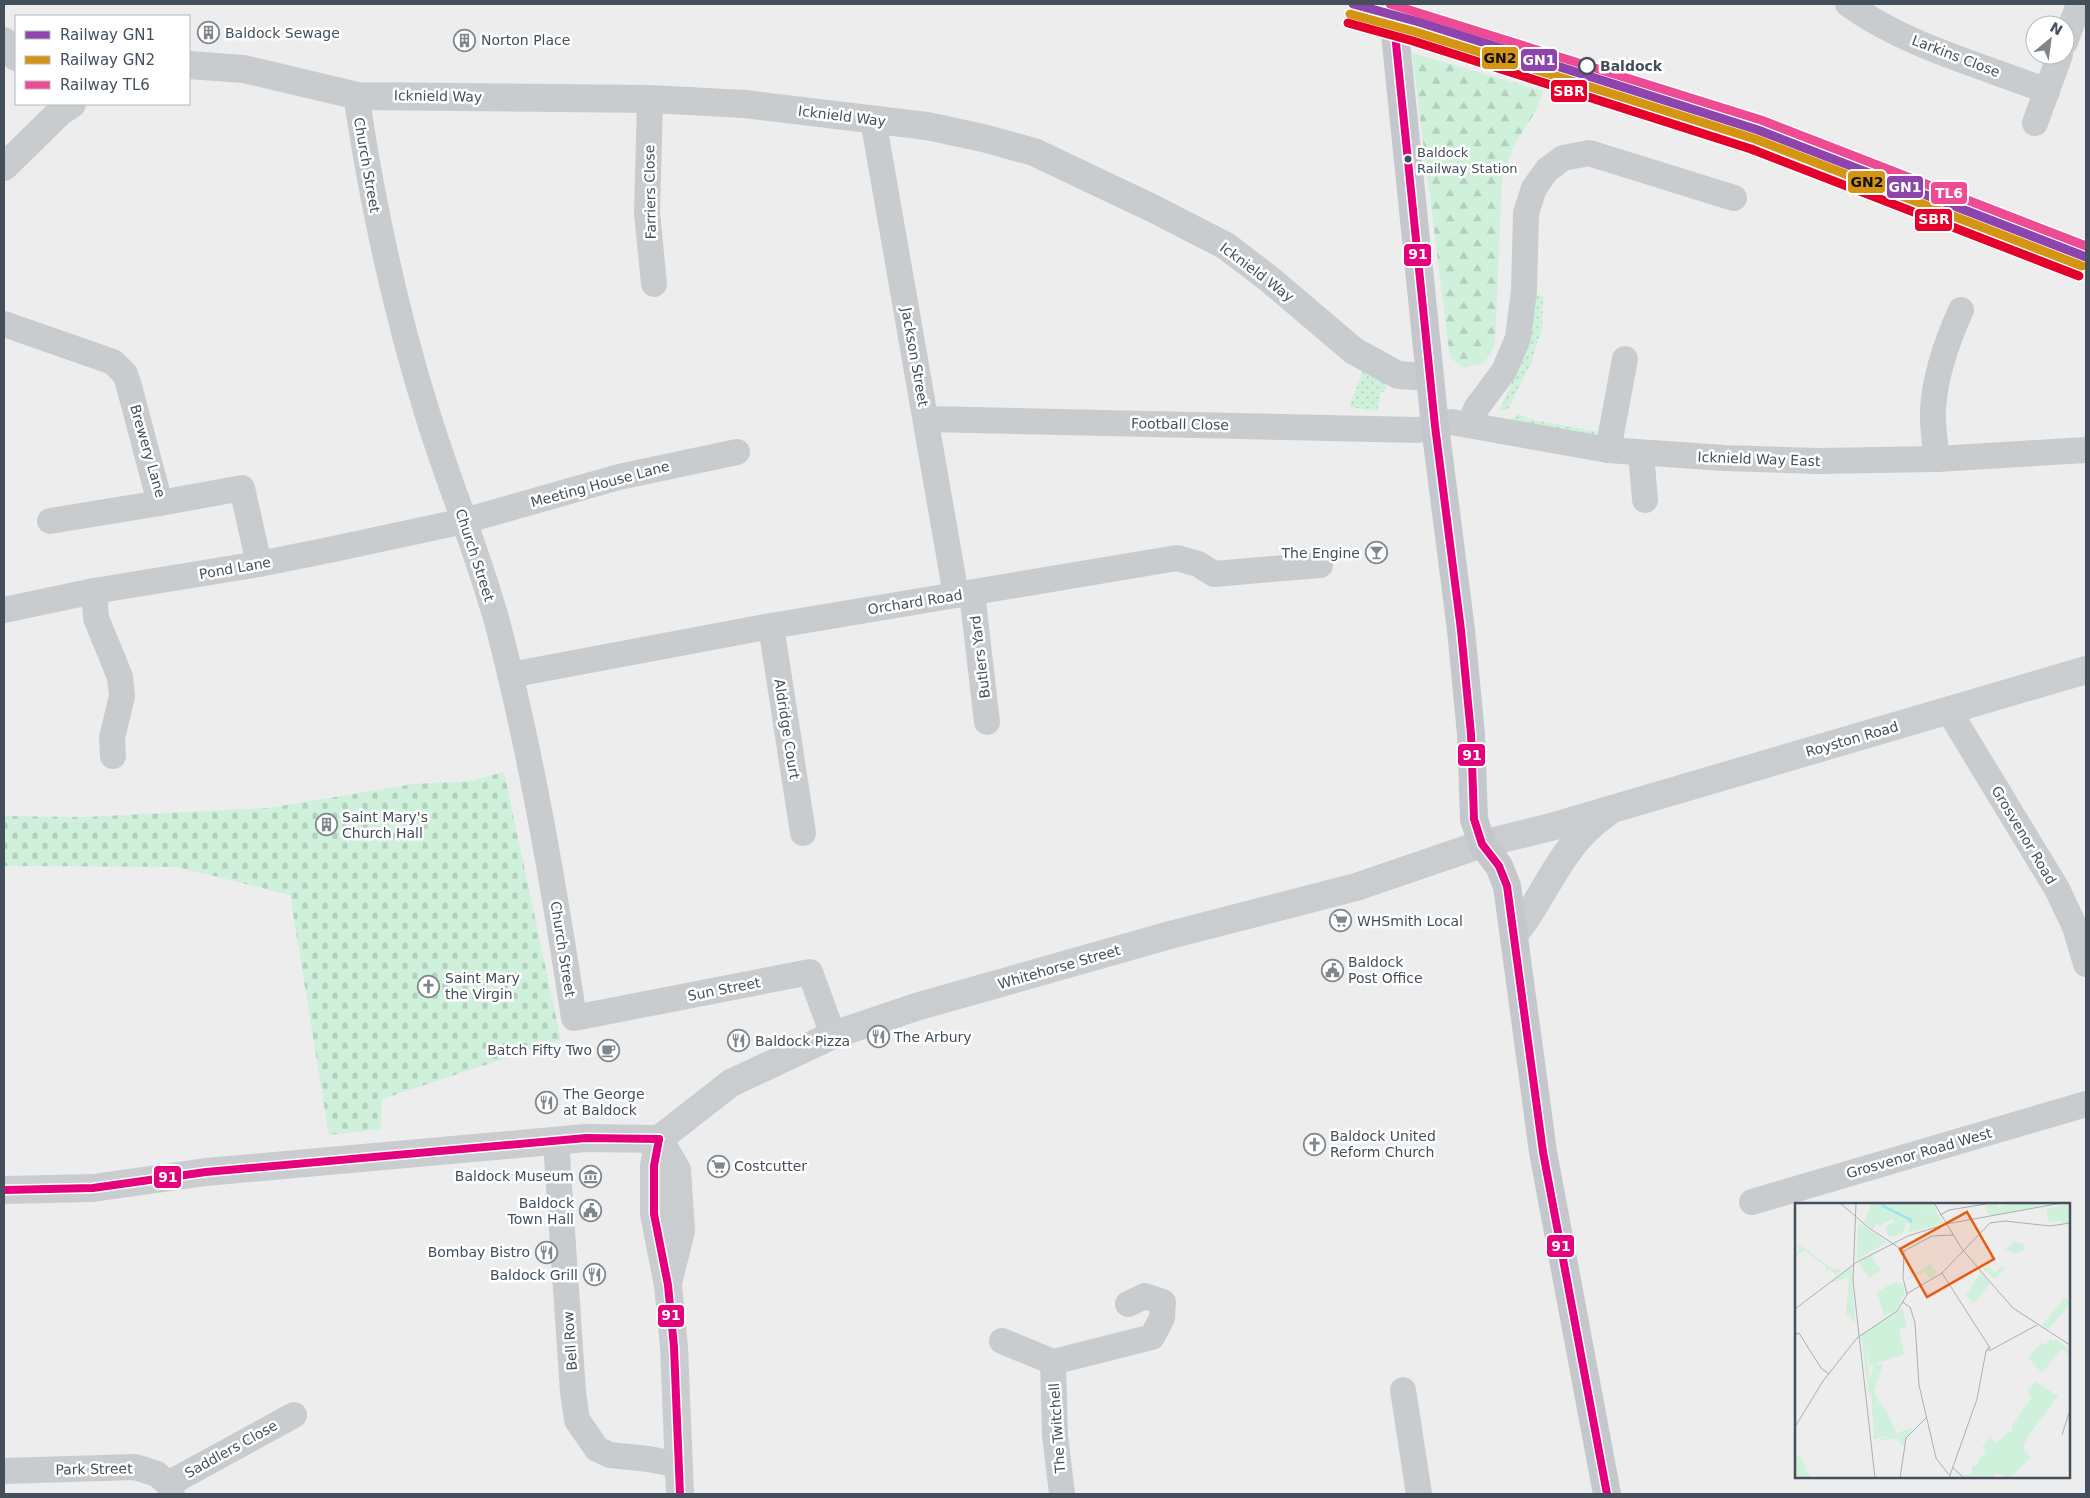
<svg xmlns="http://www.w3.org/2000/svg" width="2090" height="1498" viewBox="0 0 2090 1498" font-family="'DejaVu Sans',sans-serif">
  <defs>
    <pattern id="grass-dots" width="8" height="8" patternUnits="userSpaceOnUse" patternTransform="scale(1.25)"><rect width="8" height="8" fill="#cff0da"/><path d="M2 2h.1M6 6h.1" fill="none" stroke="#b3d0bd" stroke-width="1.8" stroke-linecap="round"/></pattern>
    <pattern id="forest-firs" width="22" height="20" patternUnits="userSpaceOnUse" patternTransform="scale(1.25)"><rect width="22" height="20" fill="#cff0da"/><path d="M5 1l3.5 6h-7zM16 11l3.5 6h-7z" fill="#b3d0bd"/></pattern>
    <pattern id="cemetery-stones" width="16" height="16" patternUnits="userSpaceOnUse" patternTransform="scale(1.25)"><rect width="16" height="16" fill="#cff0da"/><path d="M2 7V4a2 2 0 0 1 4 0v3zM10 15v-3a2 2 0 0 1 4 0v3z" fill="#b3d0bd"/></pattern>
  </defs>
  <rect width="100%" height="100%" fill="#eeeded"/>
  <g fill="url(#grass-dots)">
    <path d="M 1533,294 L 1543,296 L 1542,329 L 1531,363 L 1508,409 L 1499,411 L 1515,376 Z"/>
    <path d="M 1363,370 L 1388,384 L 1384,392 L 1381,392 L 1377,411 L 1349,407 Z"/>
    <path d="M 1519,414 L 1528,419 L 1598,432 L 1596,438 L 1503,422 Z"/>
  </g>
  <path fill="url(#forest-firs)" d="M 1412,53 L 1543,91 L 1537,109 L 1514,145 L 1502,180 L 1495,345 L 1484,363 L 1464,368 L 1450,358 Z"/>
  <path fill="url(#cemetery-stones)" d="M 504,772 L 561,1040 L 382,1099 L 381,1129 L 329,1135 L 290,895 L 177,867 L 4,866 L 4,816 L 84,817 L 268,808 L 413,784 L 470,781 Z"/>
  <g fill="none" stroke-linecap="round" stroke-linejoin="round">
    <g stroke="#c9ccce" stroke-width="26">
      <path d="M 1848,4 C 1906,46 1980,65 2047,91"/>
      <path d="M 2065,42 L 2079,4"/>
      <path d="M 358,96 L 358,107 C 374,212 397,317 429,419 C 451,489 480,558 499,629 C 532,757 554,888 574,1018 L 810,972 L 833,1035"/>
      <path d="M 650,99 L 647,213 L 654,284"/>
      <path d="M 873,119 L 956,595"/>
      <path d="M 2035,123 L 2060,55"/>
      <path d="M 4,324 L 113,362 L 125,374 L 129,386 L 160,503 L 242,488 L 259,564"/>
      <path d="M 926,419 L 1419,430 L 1451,422 L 1608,450 L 1724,458 L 1818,461 L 1937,459 L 2086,450"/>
      <path d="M 1469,425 L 1477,407 L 1504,371 L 1518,338 L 1524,291 L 1526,213 L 1534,188 L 1547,170 L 1563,158 L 1589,153 L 1734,198"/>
      <path d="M 1608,450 L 1625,359"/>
      <path d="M 1641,453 L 1645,500"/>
      <path d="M 1937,459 C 1935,443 1932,425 1933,409 C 1935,375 1947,341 1961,310"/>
      <path d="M 50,521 L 160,503"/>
      <path d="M 94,591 L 96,618 L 120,677 L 122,696 L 112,738 L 113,756"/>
      <path d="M 972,593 L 987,722"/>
      <path d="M 4,610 L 94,591 L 259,564 L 329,550 L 464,521 L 619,477 L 737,452"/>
      <path d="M 771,626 L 803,833"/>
      <path d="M 510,675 L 771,626 L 1177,558 L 1198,564 L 1214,574 L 1320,565"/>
      <path d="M 1949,711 L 2057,889 L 2075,927 L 2086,964"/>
      <path d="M 556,1142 L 573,1392 L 577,1420 L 597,1449 L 610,1455 L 649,1459 L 679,1465"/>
      <path d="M 1752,1202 L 2086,1104"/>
      <path d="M 1002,1341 L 1053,1362 L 1152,1337 L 1162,1318 L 1163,1302 L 1145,1296 L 1128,1304"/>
      <path d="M 1053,1362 L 1055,1435 L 1062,1494"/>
      <path d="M 1403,1390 L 1419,1494"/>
      <path d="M 4,1471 L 135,1467 L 157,1474 L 168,1484 L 172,1494"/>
      <path d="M 168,1484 L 294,1415"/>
    </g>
    <g stroke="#c9ccce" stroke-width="28">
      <path d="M 4,41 L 16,57"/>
      <path d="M 189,65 L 244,69 L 358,96 L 650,99 L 745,104 L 927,126 L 983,138 L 1034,152 L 1154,209 L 1226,246 L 1268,278 L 1354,351 L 1398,375 L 1429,377"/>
      <path d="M 4,167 L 60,112 L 72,104"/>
    </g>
    <g stroke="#c9cdd0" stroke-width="28">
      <path d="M 1514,935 C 1547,894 1560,845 1606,814"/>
      <path d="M 659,1139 L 731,1083 L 833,1035 L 916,1007 L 1170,935 L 1356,887 L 1482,844 L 1551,827 L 2086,670"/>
      <path d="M 659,1139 L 654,1166 L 654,1214 L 668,1285 L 674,1347 L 680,1494"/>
      <path d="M 659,1139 L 677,1170 L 681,1231 L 669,1279"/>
      <path d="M 4,1190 L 93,1188 L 206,1172 L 586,1138 L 659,1139"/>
    </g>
    <path stroke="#c4c8cc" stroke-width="28" d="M 1392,4 L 1435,426 L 1461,630 L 1471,734 L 1474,819 L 1482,844 L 1499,866 L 1507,886 L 1543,1152 L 1607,1494"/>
    <defs>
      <g id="bus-1">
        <path d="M 1392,4 L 1435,426 L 1461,630 L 1471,734 L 1474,819 L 1482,844 L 1499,866 L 1507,886 L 1543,1152 L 1607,1494"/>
        <path d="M 659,1139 L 654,1166 L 654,1214 L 668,1285 L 674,1347 L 680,1494"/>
        <path d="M 4,1190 L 93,1188 L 206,1172 L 586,1138 L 659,1139"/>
      </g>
    </defs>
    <use href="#bus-1" stroke="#fff" stroke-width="11"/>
    <use href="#bus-1" stroke="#e5007d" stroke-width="8"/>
    <defs>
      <path id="rail-1" d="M 1353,4 L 1419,22 L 1758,130 L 2086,257"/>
      <path id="rail-2" d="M 1350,14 L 1416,32 L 1755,139 L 2082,266"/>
      <path id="rail-3" d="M 1390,4 L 1761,120 L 2086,246"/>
      <path id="rail-4" d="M 1348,23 L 1413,41 L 1751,149 L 2079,276"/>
    </defs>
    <use href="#rail-1" stroke="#fff" stroke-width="12"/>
    <use href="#rail-2" stroke="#fff" stroke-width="12"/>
    <use href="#rail-3" stroke="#fff" stroke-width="12"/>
    <use href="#rail-4" stroke="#fff" stroke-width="12"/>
    <use href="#rail-1" stroke="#8e44ad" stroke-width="9"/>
    <use href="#rail-2" stroke="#d39512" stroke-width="9"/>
    <use href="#rail-3" stroke="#ee4b95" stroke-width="9"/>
    <use href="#rail-4" stroke="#e4002b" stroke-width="9"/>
  </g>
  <defs>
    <symbol id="building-ring" viewBox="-11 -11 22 22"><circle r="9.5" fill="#fff" stroke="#7f878e" stroke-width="1.5"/><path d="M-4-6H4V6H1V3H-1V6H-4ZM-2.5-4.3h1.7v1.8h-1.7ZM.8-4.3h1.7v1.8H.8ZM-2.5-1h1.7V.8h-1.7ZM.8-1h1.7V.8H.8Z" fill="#7f878e"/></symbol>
    <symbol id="bar-ring" viewBox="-11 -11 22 22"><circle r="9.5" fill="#fff" stroke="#7f878e" stroke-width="1.5"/><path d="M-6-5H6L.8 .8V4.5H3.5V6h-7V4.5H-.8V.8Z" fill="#7f878e"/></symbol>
    <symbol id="supermarket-ring" viewBox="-11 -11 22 22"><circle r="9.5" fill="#fff" stroke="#7f878e" stroke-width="1.5"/><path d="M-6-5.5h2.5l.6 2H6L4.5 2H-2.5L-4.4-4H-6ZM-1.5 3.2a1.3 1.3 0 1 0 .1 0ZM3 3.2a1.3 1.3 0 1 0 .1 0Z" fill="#7f878e"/></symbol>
    <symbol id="civic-ring" viewBox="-11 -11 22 22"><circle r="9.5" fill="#fff" stroke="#7f878e" stroke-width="1.5"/><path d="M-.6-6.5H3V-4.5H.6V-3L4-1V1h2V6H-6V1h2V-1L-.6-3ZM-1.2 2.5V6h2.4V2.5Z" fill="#7f878e"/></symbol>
    <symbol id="church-ring" viewBox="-11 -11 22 22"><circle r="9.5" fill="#fff" stroke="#7f878e" stroke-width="1.5"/><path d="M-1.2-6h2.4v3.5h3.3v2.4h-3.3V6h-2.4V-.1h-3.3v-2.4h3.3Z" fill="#7f878e"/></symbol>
    <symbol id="restaurant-ring" viewBox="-11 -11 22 22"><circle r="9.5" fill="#fff" stroke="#7f878e" stroke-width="1.5"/><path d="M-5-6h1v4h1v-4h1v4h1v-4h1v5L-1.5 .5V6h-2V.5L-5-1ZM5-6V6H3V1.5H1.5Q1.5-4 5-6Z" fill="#7f878e"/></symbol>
    <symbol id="cafe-ring" viewBox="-11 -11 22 22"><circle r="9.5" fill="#fff" stroke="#7f878e" stroke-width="1.5"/><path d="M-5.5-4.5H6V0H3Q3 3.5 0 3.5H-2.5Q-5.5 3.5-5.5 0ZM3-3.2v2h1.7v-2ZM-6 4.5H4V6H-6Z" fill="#7f878e"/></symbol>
    <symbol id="museum-ring" viewBox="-11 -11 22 22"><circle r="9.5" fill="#fff" stroke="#7f878e" stroke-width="1.5"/><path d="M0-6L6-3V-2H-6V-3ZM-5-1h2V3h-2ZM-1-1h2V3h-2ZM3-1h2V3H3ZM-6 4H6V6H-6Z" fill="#7f878e"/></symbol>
  </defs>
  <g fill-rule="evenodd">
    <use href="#building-ring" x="196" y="20" width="25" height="25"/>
    <use href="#building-ring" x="452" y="28" width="25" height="25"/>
    <use href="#bar-ring" x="1364" y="540" width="25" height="25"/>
    <use href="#building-ring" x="314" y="812" width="25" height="25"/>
    <use href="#supermarket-ring" x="1328" y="908" width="25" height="25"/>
    <use href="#civic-ring" x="1320" y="958" width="25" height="25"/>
    <use href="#church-ring" x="416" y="974" width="25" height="25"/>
    <use href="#restaurant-ring" x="866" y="1024" width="25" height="25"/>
    <use href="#restaurant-ring" x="726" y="1028" width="25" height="25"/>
    <use href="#cafe-ring" x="596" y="1038" width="25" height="25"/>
    <use href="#restaurant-ring" x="534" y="1090" width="25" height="25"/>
    <use href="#church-ring" x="1302" y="1132" width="25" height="25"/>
    <use href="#supermarket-ring" x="706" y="1154" width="25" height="25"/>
    <use href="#museum-ring" x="578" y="1164" width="25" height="25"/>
    <use href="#civic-ring" x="578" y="1198" width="25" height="25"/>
    <use href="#restaurant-ring" x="534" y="1240" width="25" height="25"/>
    <use href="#restaurant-ring" x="582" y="1262" width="25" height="25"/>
  </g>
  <circle fill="#fff" stroke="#43505b" stroke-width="2.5" cx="1587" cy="66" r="8"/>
  <circle fill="#43505b" stroke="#fff" stroke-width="2" cx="1408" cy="159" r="4.5"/>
  <g text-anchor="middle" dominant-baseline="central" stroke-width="5" stroke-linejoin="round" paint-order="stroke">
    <g font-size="13" fill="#43505b" stroke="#fff" text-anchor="start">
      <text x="1417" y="152">Baldock<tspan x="1417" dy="16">Railway Station</tspan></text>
    </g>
    <g font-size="14" fill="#43505b" stroke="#fff" text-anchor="start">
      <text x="225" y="33">Baldock Sewage</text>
      <text x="481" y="40">Norton Place</text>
      <text x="1360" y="553" text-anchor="end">The Engine</text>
      <text x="342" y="817">Saint Mary's<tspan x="342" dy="16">Church Hall</tspan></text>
      <text x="1357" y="921">WHSmith Local</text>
      <text x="1348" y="962">Baldock<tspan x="1348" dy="16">Post Office</tspan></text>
      <text x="445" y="978">Saint Mary<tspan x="445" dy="16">the Virgin</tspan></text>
      <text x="894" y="1037">The Arbury</text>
      <text x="755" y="1041">Baldock Pizza</text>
      <text x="592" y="1050" text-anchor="end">Batch Fifty Two</text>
      <text x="563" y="1094">The George<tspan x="563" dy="16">at Baldock</tspan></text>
      <text x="1330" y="1136">Baldock United<tspan x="1330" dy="16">Reform Church</tspan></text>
      <text x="734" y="1166">Costcutter</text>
      <text x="574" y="1176" text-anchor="end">Baldock Museum</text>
      <text x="574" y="1203" text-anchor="end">Baldock<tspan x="574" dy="16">Town Hall</tspan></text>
      <text x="530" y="1252" text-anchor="end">Bombay Bistro</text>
      <text x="578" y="1275" text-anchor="end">Baldock Grill</text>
    </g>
    <g font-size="14" fill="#43505b" stroke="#fff">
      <text transform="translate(1956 56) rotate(21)">Larkins Close</text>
      <text transform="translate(438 96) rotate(1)">Icknield Way</text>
      <text transform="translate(842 116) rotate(7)">Icknield Way</text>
      <text transform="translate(367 165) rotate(80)">Church Street</text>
      <text transform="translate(650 192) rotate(-91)">Farriers Close</text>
      <text transform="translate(1257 272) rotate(37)">Icknield Way</text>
      <text transform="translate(915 357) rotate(80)">Jackson Street</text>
      <text transform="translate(1180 424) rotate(1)">Football Close</text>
      <text transform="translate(148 451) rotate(74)">Brewery Lane</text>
      <text transform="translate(1759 459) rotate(2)">Icknield Way East</text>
      <text transform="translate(600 484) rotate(-15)">Meeting House Lane</text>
      <text transform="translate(475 555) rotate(72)">Church Street</text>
      <text transform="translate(235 568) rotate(-10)">Pond Lane</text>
      <text transform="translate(915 602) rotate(-9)">Orchard Road</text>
      <text transform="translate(980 657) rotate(-97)">Butlers Yard</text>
      <text transform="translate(787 729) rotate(81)">Aldridge Court</text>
      <text transform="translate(1852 739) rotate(-16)">Royston Road</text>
      <text transform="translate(2024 835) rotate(59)">Grosvenor Road</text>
      <text transform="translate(563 949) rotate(81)">Church Street</text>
      <text transform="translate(1059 967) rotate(-16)">Whitehorse Street</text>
      <text transform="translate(724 989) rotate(-11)">Sun Street</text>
      <text transform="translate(1919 1153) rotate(-16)">Grosvenor Road West</text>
      <text transform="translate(570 1341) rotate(-94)">Bell Row</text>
      <text transform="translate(1057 1428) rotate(-94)">The Twitchell</text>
      <text transform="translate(231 1449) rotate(-29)">Saddlers Close</text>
      <text transform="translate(94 1469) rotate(-1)">Park Street</text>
    </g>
    <g font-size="14" font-weight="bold" fill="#43505b" stroke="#fff" text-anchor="start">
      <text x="1600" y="66">Baldock</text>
    </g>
  </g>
  <g transform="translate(1795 1203)">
    <rect width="275" height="275" fill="#eeeded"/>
    <path d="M 123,0 L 138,0 L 142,11 L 134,14 L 128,12 ZM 203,0 L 204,5 L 209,0 L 260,0 L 196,13 L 192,10 L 191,2 ZM 275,0 L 274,20 L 267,22 L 265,17 L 254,20 L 251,6 ZM 63,19 L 92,39 L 62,57 L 62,41 ZM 220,38 L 227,41 L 228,39 L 230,46 L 219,51 L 210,46 ZM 256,136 L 259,139 L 261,136 L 275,147 L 275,152 L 266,146 L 247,170 L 233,155 L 246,140 L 249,142 ZM 76,189 L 92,209 L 102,231 L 79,236 Z" fill="#cff0da"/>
    <path d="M 0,39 L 38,66 L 47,67 L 41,72 L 34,66 L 31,69 L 30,63 L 9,47 L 0,54 L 4,46 ZM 56,64 L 60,118 L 60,120 L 51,110 L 54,74 L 33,81 ZM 70,129 L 74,178 L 79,162 L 88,161 L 79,188 L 85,199 L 76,189 L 74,192 L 66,131 ZM 118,224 L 108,243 L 101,235 L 79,239 Z" fill="#cff0da"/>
    <path d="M 76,52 L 86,67 L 74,75 L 64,59 ZM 135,61 L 142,69 L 136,76 L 130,69 L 109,78 Z" fill="#cff0da"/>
    <path d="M 76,0 L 106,0 L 99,5 L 110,7 L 121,17 L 127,13 L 123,0 L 128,12 L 132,11 L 134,14 L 142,11 L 148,20 L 109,31 L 114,29 L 115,20 L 112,20 L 106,32 L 97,16 L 85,23 L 83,19 L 78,26 L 69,19 ZM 186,69 L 195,81 L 178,101 L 171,92 ZM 102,78 L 103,81 L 107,80 L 110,90 L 101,107 L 89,113 L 82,89 ZM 107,105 L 112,125 L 104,126 L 109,151 L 74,163 L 70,129 ZM 241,179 L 263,193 L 232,235 L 228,244 L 236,255 L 214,275 L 202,270 L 196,275 L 171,275 L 168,272 L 177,271 L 177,263 L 182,262 L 186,252 L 189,253 L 191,246 L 187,245 L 195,233 L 201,240 L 217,227 L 217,222 L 237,194 L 232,188 Z" fill="#cff0da"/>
    <path d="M 106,0 L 122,0 L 127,13 L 123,20 L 110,7 L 99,5 L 100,1 ZM91 27a7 7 0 1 1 14 0a7 7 0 1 1-14 0ZM 193,62 L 200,70 L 207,63 L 210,66 L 200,76 L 188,66 ZM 270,94 L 275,100 L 253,127 L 247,122 ZM 0,250 L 12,263 L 9,266 L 17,275 L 0,275 Z" fill="#cff0da"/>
    <path fill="none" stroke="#9fe2f1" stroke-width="2.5" d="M 88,0 L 88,3 L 116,17 L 115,20"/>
    <path fill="none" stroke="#aaaeb3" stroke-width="1" d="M 45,0 L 74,25 L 109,48M 61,0 L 58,78 L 80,275M 139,0 L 167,46 L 196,80 L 218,105 L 241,120M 145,12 L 154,7 L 197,0M 109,48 L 137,33 L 158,32M 109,48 L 108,75 L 112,91M 147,70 L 195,20 L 210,18 L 255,23 L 275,20M 147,70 L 195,145 L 191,148 L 194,144M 107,99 L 115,104 L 120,120 L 124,182 L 141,255 L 154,272M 0,106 L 62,59 L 113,33 L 151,21 L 267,0M 241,120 L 275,142M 0,132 L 4,130 L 26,165 L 34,171M 194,148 L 242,122M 0,224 L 28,178 L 62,135 L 102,108 L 113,90 L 147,70M 267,232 L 275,207M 157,264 L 169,275M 105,275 L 111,235 L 131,215M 154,275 L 182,196 L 191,148"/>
    <path fill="#e8590c" fill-opacity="0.15" stroke="#e8590c" stroke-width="2.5" d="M 172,9 L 199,56 L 132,94 L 105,46 Z"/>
    <rect width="275" height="275" fill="none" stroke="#43505b" stroke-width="2.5"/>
  </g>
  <g stroke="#fff" stroke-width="2">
    <rect x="1481" y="46" width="38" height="24" rx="5" fill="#d39512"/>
    <rect x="1520" y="48" width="38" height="24" rx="5" fill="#8e44ad"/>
    <rect x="1550" y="79" width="38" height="24" rx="5" fill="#e4002b"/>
    <rect x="1847" y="170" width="39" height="24" rx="5" fill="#d39512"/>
    <rect x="1886" y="175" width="38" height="24" rx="5" fill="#8e44ad"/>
    <rect x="1930" y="181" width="38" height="24" rx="5" fill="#ee4b95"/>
    <rect x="1914" y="208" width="39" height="24" rx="5" fill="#e4002b"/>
    <rect x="1403" y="243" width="29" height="24" rx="5" fill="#e5007d"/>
    <rect x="1457" y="743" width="29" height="24" rx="5" fill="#e5007d"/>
    <rect x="153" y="1165" width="29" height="24" rx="5" fill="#e5007d"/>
    <rect x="1546" y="1234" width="29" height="24" rx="5" fill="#e5007d"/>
    <rect x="657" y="1304" width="28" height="24" rx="5" fill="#e5007d"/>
  </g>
  <g font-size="14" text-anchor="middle" font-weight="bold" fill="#fff">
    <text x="1539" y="65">GN1</text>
    <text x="1569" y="96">SBR</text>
    <text x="1905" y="192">GN1</text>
    <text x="1949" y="198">TL6</text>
    <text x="1934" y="224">SBR</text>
    <text x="1418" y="259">91</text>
    <text x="1472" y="760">91</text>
    <text x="168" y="1182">91</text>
    <text x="1561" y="1251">91</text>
    <text x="671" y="1320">91</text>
  </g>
  <g font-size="14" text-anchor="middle" font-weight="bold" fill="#111">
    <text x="1500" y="63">GN2</text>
    <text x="1867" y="187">GN2</text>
  </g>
  <rect width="2090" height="1498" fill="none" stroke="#43505b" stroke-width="10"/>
  <rect x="15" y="15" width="175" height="90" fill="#ffffff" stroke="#b4b9bd"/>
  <rect x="25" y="31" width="25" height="8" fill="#8e44ad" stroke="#b4b9bd"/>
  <text x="60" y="40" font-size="15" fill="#43505b">Railway GN1</text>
  <rect x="25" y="56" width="25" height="8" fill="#d39512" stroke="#b4b9bd"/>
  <text x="60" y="65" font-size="15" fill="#43505b">Railway GN2</text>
  <rect x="25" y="81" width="25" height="8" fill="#ee4b95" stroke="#b4b9bd"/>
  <text x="60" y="90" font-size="15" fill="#43505b">Railway TL6</text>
  <g transform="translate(2050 40) rotate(29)"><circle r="24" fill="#ffffff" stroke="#b4b9bd"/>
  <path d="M0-4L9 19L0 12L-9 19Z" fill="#7f878e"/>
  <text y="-8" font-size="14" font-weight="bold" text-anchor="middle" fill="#43505b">N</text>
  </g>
</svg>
